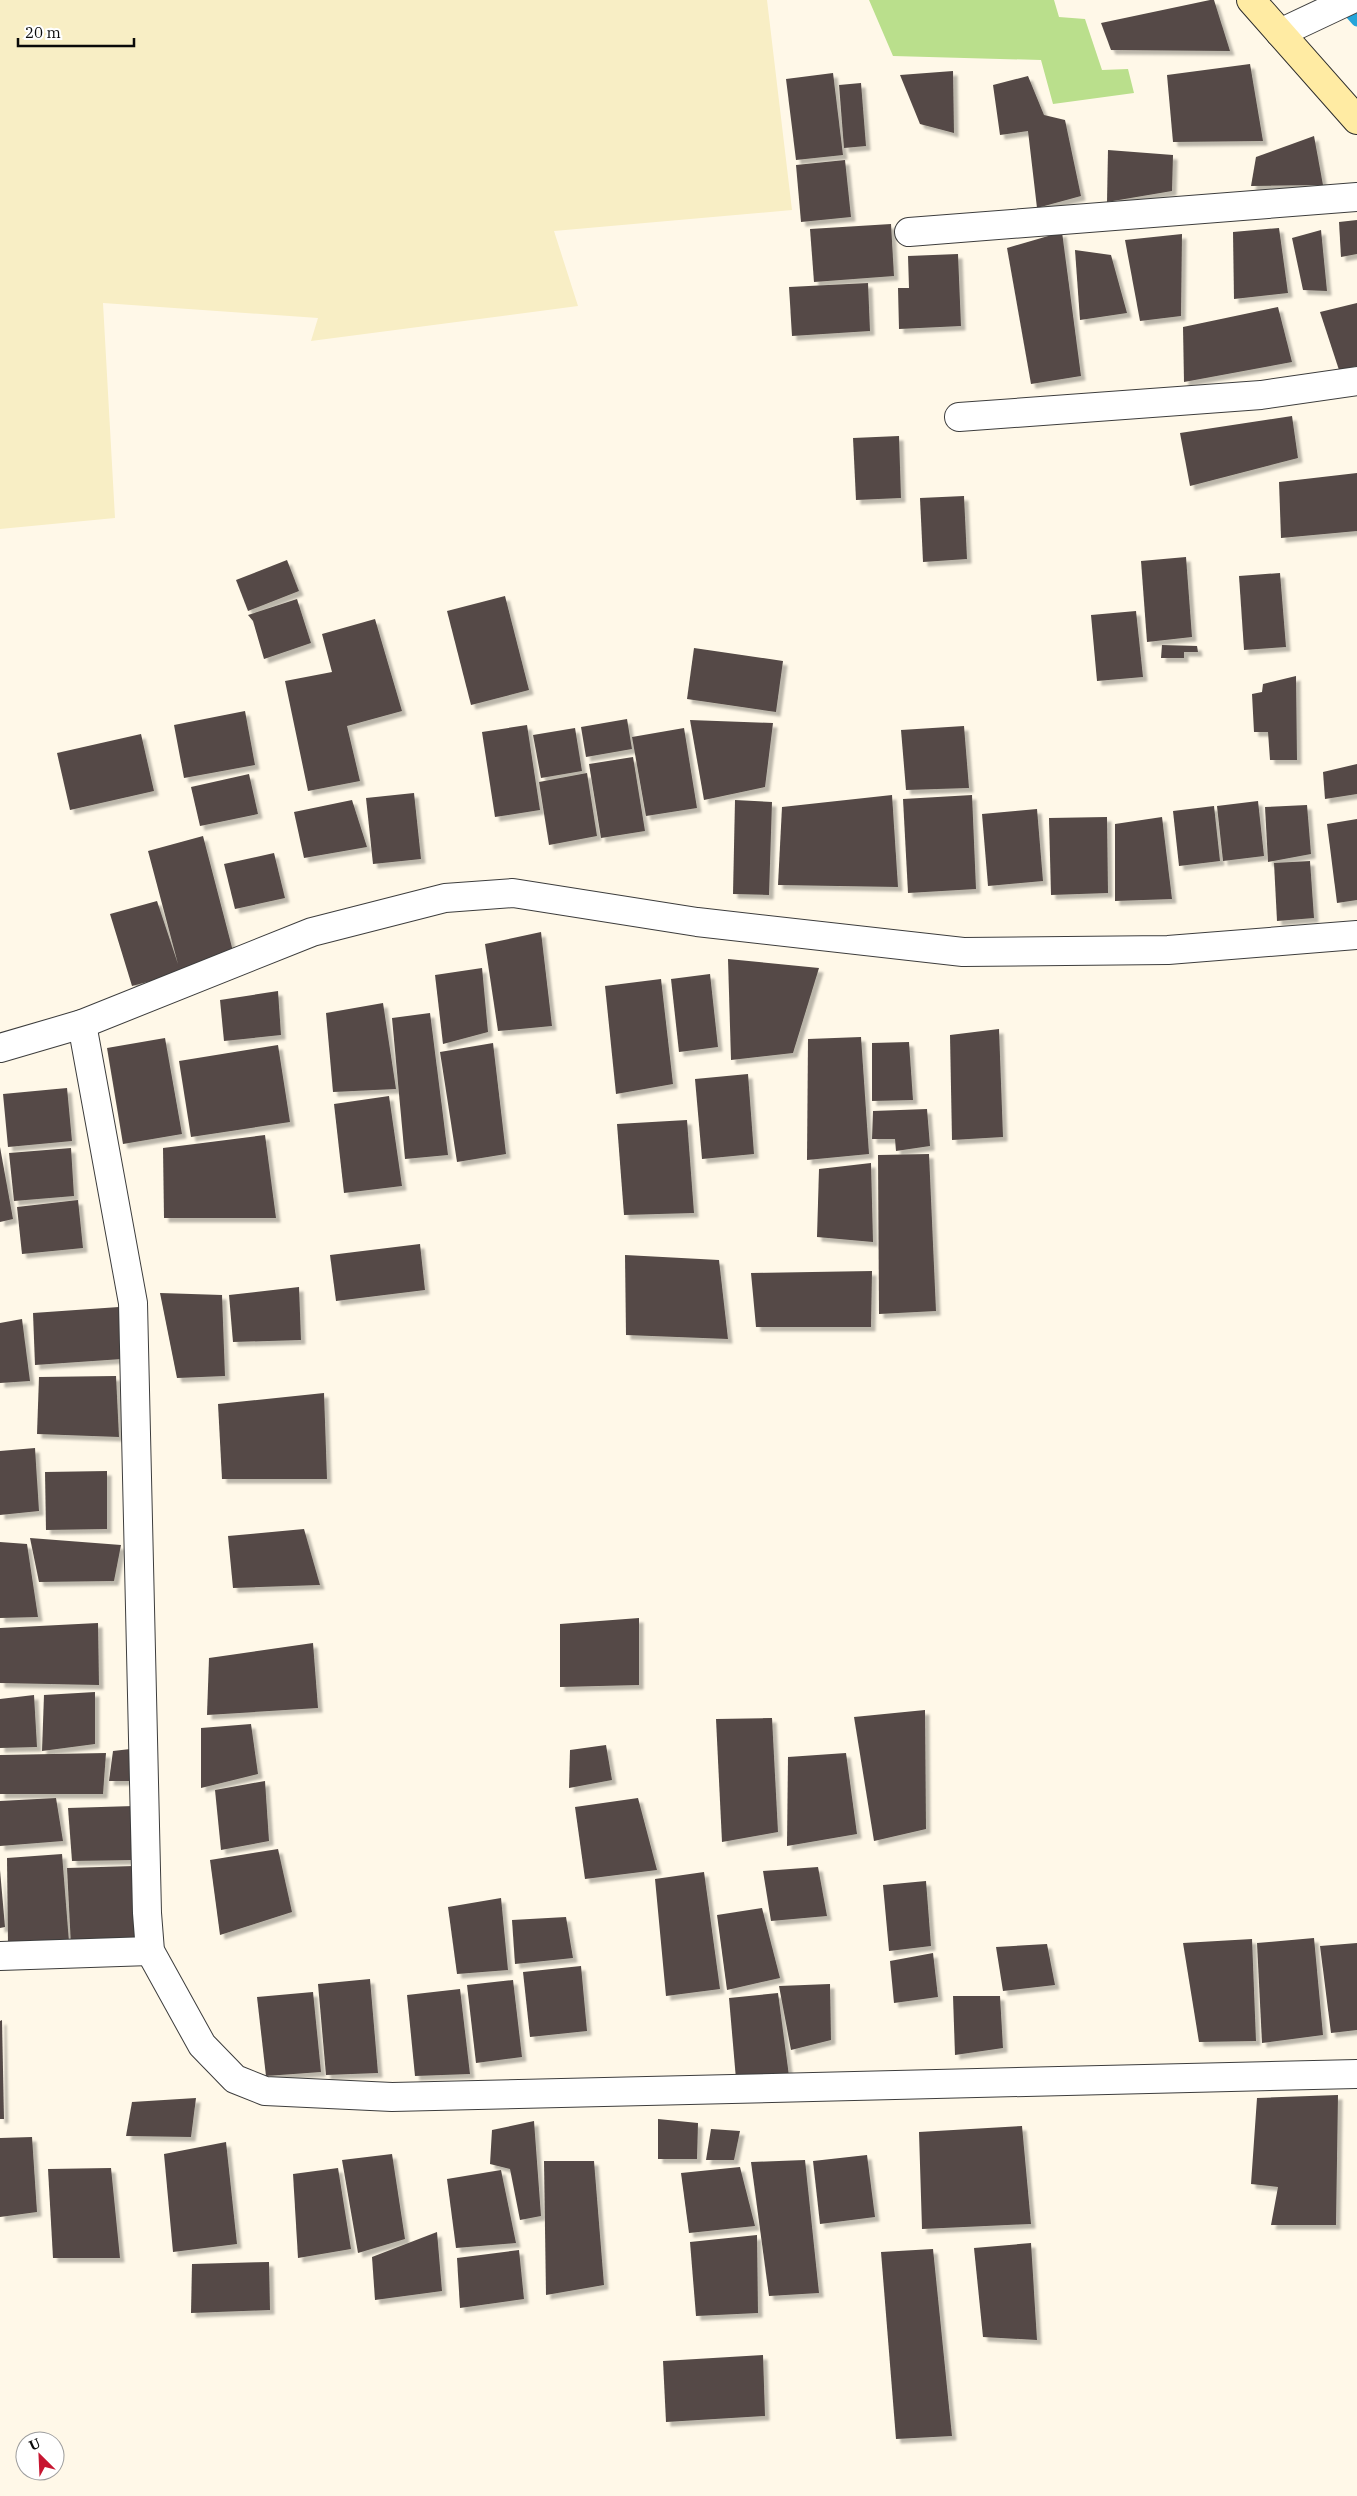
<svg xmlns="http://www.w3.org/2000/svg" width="1357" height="2496" viewBox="0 0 1357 2496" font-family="'IBM Plex Serif',serif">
  <defs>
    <filter id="shadow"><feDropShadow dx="4.5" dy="4.5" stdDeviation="1" flood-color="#0004"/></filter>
  </defs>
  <rect width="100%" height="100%" fill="#fff8e8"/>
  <path fill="#f8eec5" d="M 0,0 L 767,0 L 792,210 L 554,231 L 578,306 L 311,341 L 318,318 L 103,303 L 115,518 L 0,529 Z"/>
  <path fill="#badf8c" d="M 869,0 L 1054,0 L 1059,17 L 1085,19 L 1102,70 L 1128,69 L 1134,93 L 1053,104 L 1041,60 L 893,56 Z"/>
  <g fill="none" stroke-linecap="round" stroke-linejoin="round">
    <path stroke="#26a5da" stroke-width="11" d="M 1342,4 L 1357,21"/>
  </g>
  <g fill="#544a46" filter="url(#shadow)">
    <path d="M 1210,0 L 1214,0 L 1230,51 L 1111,50 L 1101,23 Z"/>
    <path d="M 1250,64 L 1263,141 L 1173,142 L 1167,75 Z"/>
    <path d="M 953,71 L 954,133 L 920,124 L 900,75 Z"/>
    <path d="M 833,73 L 843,155 L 796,160 L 786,79 Z"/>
    <path d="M 1028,76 L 1044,115 L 1065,120 L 1081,196 L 1037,208 L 1028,131 L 1000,135 L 993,85 Z"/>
    <path d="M 861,83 L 866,146 L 844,148 L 839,85 Z"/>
    <path d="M 1314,136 L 1323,185 L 1251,186 L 1256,157 Z"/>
    <path d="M 1108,150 L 1173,155 L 1172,191 L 1107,202 Z"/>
    <path d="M 845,160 L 851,217 L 801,222 L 796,165 Z"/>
    <path d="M 1357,220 L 1357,254 L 1341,257 L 1339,222 Z"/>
    <path d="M 891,224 L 894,276 L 814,282 L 810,229 Z"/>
    <path d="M 1279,228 L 1288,293 L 1234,299 L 1233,232 Z"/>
    <path d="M 1321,230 L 1327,291 L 1303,290 L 1292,238 Z"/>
    <path d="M 1062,232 L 1081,376 L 1031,384 L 1007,248 Z"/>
    <path d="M 1182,234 L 1181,316 L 1140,321 L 1125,240 Z"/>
    <path d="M 1075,250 L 1111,255 L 1127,313 L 1080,320 Z"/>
    <path d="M 958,254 L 961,326 L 899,329 L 898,288 L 909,288 L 908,256 Z"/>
    <path d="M 868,283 L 870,331 L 792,336 L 789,287 Z"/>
    <path d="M 1357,303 L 1357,366 L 1339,370 L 1320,312 Z"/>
    <path d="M 1278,307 L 1292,362 L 1184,382 L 1183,327 Z"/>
    <path d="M 1292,416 L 1298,458 L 1190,486 L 1180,433 Z"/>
    <path d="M 899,436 L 901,498 L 856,500 L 853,438 Z"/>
    <path d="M 1357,473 L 1357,531 L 1281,538 L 1279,482 Z"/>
    <path d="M 964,496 L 967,559 L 923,562 L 920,498 Z"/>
    <path d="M 1186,557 L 1192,637 L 1147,642 L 1141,561 Z"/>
    <path d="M 287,560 L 299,591 L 248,611 L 236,580 Z"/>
    <path d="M 1280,573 L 1286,647 L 1244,650 L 1239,576 Z"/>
    <path d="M 505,596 L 529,690 L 471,705 L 447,611 Z"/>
    <path d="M 297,599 L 311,643 L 264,659 L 253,621 L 248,615 Z"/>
    <path d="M 1136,611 L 1143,677 L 1097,681 L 1091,615 Z"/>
    <path d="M 375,619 L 402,711 L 347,726 L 360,781 L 308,791 L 285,681 L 332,672 L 322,634 Z"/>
    <path d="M 1162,645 L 1197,646 L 1198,652 L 1184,652 L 1184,658 L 1161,658 Z"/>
    <path d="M 694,648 L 783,661 L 776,712 L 687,699 Z"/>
    <path d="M 1296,676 L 1297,760 L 1270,760 L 1268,732 L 1254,732 L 1252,694 L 1262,692 L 1263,684 Z"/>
    <path d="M 245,711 L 255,765 L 184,778 L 174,725 Z"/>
    <path d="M 627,719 L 632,749 L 586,757 L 581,727 Z"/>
    <path d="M 690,720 L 773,723 L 765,787 L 704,800 Z"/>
    <path d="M 527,725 L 540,810 L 495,817 L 482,732 Z"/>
    <path d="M 964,726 L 969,788 L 906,790 L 901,730 Z"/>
    <path d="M 575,728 L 582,771 L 541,778 L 533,735 Z"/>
    <path d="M 684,728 L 697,808 L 646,816 L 632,737 Z"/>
    <path d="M 141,734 L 154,791 L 70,810 L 57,753 Z"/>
    <path d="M 633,757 L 645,831 L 601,838 L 589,764 Z"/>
    <path d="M 1357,764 L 1357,794 L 1325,799 L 1323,772 Z"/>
    <path d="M 587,773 L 597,836 L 549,845 L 539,782 Z"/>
    <path d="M 249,774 L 258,814 L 200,826 L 191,787 Z"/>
    <path d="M 414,793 L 421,859 L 373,864 L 366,798 Z"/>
    <path d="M 892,795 L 898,887 L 778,885 L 782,807 Z"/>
    <path d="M 972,795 L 976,889 L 908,893 L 903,799 Z"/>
    <path d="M 352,800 L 367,847 L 304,858 L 294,812 Z"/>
    <path d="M 735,800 L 772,802 L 769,895 L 733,894 Z"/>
    <path d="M 1258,801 L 1264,856 L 1223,861 L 1217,806 Z"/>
    <path d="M 1307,805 L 1311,854 L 1268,862 L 1265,807 Z"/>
    <path d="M 1214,806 L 1220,861 L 1179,866 L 1173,811 Z"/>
    <path d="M 1037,809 L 1043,881 L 988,886 L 982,814 Z"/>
    <path d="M 1107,817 L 1108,893 L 1051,895 L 1049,818 Z"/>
    <path d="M 1162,817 L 1172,899 L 1115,901 L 1115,824 Z"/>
    <path d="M 1357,819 L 1357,900 L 1337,903 L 1327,824 Z"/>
    <path d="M 203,836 L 235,959 L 132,986 L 110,914 L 157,901 L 178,964 L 148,851 Z"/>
    <path d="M 274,853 L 285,898 L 235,909 L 224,864 Z"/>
    <path d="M 1310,861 L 1314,918 L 1277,921 L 1274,863 Z"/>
    <path d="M 541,932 L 552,1026 L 498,1031 L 485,944 Z"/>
    <path d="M 728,959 L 819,968 L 793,1053 L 731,1060 Z"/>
    <path d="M 482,968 L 488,1032 L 443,1044 L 435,975 Z"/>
    <path d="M 710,974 L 718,1047 L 679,1052 L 671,979 Z"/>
    <path d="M 661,979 L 673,1084 L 616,1094 L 605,986 Z"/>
    <path d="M 278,991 L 281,1035 L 224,1041 L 220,1000 Z"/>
    <path d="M 383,1003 L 396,1089 L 333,1092 L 326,1013 Z"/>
    <path d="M 430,1013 L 448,1155 L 405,1159 L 392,1018 Z"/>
    <path d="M 999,1029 L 1003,1137 L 952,1140 L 950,1035 Z"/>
    <path d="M 861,1037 L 869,1154 L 807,1160 L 808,1039 Z"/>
    <path d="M 165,1038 L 182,1134 L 123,1144 L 107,1048 Z"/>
    <path d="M 909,1042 L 913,1100 L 872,1101 L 872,1043 Z"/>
    <path d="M 493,1043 L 506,1154 L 457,1162 L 440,1052 Z"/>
    <path d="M 278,1045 L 290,1122 L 191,1137 L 179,1061 Z"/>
    <path d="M 748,1074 L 754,1154 L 702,1159 L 695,1079 Z"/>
    <path d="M 67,1088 L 72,1141 L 8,1147 L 3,1094 Z"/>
    <path d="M 389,1096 L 402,1186 L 344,1193 L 334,1104 Z"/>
    <path d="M 927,1109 L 930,1146 L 896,1151 L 895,1139 L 872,1139 L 873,1111 Z"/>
    <path d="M 687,1120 L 694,1213 L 624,1215 L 617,1124 Z"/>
    <path d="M 265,1135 L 276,1218 L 164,1218 L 163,1148 Z"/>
    <path d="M 0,1147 L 13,1219 L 0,1222 Z"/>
    <path d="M 71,1148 L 74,1196 L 14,1201 L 9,1153 Z"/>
    <path d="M 929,1154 L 936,1311 L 879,1314 L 878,1155 Z"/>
    <path d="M 871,1163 L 873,1242 L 817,1237 L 819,1169 Z"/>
    <path d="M 78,1200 L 83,1248 L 22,1254 L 17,1207 Z"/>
    <path d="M 420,1244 L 425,1290 L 336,1301 L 330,1255 Z"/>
    <path d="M 625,1255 L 719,1260 L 728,1339 L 626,1335 Z"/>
    <path d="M 872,1271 L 871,1327 L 756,1327 L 751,1273 Z"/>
    <path d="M 299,1287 L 301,1340 L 233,1342 L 229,1295 Z"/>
    <path d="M 160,1293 L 222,1295 L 225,1376 L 177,1378 Z"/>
    <path d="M 119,1307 L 122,1359 L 35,1365 L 33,1313 Z"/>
    <path d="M 22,1319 L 30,1381 L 0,1383 L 0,1323 Z"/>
    <path d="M 116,1376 L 119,1437 L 37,1434 L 39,1377 Z"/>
    <path d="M 324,1393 L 327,1479 L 222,1479 L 218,1404 Z"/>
    <path d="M 35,1448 L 39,1511 L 0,1515 L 0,1451 Z"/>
    <path d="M 107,1471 L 107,1529 L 46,1530 L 45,1472 Z"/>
    <path d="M 304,1529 L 320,1585 L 233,1588 L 228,1536 Z"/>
    <path d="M 30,1538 L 121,1545 L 114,1581 L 39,1582 Z"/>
    <path d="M 0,1542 L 27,1544 L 38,1617 L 0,1618 Z"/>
    <path d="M 639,1618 L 639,1685 L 560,1687 L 560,1624 Z"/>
    <path d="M 98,1623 L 99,1685 L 0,1683 L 0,1628 Z"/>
    <path d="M 313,1643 L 318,1708 L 207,1715 L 209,1658 Z"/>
    <path d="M 95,1692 L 95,1744 L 42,1751 L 44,1695 Z"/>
    <path d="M 34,1695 L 37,1747 L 0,1748 L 0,1699 Z"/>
    <path d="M 925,1710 L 926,1829 L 874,1841 L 854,1717 Z"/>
    <path d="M 772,1718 L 778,1832 L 722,1842 L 716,1719 Z"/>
    <path d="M 251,1724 L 258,1774 L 201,1788 L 201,1728 Z"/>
    <path d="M 606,1745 L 612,1780 L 569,1788 L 570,1750 Z"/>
    <path d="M 139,1748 L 138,1781 L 109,1781 L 113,1751 Z"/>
    <path d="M 106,1753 L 103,1794 L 0,1794 L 0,1755 Z"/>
    <path d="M 846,1753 L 857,1834 L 787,1846 L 788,1757 Z"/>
    <path d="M 265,1781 L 269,1841 L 221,1850 L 215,1790 Z"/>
    <path d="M 56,1798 L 63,1841 L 0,1846 L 0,1801 Z"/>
    <path d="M 638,1798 L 657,1870 L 585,1879 L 575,1807 Z"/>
    <path d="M 134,1806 L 136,1860 L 72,1861 L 68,1808 Z"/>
    <path d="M 278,1849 L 292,1912 L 220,1935 L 210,1860 Z"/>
    <path d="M 62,1854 L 69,1942 L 8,1945 L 7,1858 Z"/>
    <path d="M 134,1866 L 136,1944 L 71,1946 L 67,1868 Z"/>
    <path d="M 818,1867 L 827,1916 L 771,1921 L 763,1871 Z"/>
    <path d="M 0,1870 L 5,1927 L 0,1928 Z"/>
    <path d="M 704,1872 L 720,1989 L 666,1996 L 655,1879 Z"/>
    <path d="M 926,1881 L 931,1946 L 889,1951 L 883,1885 Z"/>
    <path d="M 501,1898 L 508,1970 L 457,1974 L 448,1907 Z"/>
    <path d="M 762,1908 L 780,1978 L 727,1990 L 717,1915 Z"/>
    <path d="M 566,1917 L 573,1958 L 515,1964 L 512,1920 Z"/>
    <path d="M 1314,1938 L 1323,2035 L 1262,2043 L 1257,1943 Z"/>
    <path d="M 1252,1939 L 1256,2041 L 1199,2042 L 1183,1943 Z"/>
    <path d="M 1357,1943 L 1357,2030 L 1331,2033 L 1320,1946 Z"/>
    <path d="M 1047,1944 L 1055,1985 L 1003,1991 L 996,1947 Z"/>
    <path d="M 933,1953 L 938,1997 L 894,2003 L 890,1961 Z"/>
    <path d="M 581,1966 L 587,2031 L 530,2037 L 523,1972 Z"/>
    <path d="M 370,1979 L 378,2073 L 326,2075 L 318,1984 Z"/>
    <path d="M 513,1980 L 522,2057 L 476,2063 L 467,1985 Z"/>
    <path d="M 830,1984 L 831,2040 L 791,2050 L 779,1986 Z"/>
    <path d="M 460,1989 L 470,2074 L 415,2076 L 407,1995 Z"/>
    <path d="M 313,1992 L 321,2072 L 266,2076 L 257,1997 Z"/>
    <path d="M 778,1993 L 789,2076 L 736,2079 L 729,1998 Z"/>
    <path d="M 953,1996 L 1000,1996 L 1003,2048 L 955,2055 Z"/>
    <path d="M 2,2020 L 4,2119 L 0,2119 L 0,2021 Z"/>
    <path d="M 1338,2095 L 1336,2225 L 1271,2225 L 1278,2187 L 1251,2184 L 1257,2098 Z"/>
    <path d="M 196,2098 L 191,2137 L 126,2136 L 132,2102 Z"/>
    <path d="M 658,2119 L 698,2123 L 697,2159 L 658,2159 Z"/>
    <path d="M 534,2121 L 541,2216 L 520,2220 L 510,2169 L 490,2164 L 492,2130 Z"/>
    <path d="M 1022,2126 L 1031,2224 L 922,2229 L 919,2132 Z"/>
    <path d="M 711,2129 L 740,2131 L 734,2160 L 706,2160 Z"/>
    <path d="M 32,2137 L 37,2212 L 0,2217 L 0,2138 Z"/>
    <path d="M 226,2142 L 237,2244 L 173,2252 L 164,2154 Z"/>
    <path d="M 392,2154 L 405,2239 L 358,2253 L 342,2160 Z"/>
    <path d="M 867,2155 L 875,2217 L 820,2224 L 813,2161 Z"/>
    <path d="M 805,2160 L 819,2293 L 769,2296 L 751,2162 Z"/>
    <path d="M 544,2161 L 594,2161 L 604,2285 L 546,2295 Z"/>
    <path d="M 740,2167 L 755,2226 L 689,2233 L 681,2173 Z"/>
    <path d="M 111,2168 L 120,2258 L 53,2258 L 48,2169 Z"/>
    <path d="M 338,2168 L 351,2249 L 298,2258 L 293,2174 Z"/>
    <path d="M 501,2170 L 516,2243 L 456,2248 L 447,2179 Z"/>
    <path d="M 437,2232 L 442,2291 L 375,2300 L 372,2257 Z"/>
    <path d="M 757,2235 L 758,2313 L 696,2316 L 690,2242 Z"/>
    <path d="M 1031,2243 L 1037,2340 L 983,2337 L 974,2248 Z"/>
    <path d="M 933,2249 L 952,2436 L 896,2439 L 881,2252 Z"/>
    <path d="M 519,2250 L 524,2299 L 460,2308 L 457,2258 Z"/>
    <path d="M 269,2262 L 270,2310 L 191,2313 L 192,2264 Z"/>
    <path d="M 763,2355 L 765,2416 L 666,2422 L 663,2361 Z"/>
  </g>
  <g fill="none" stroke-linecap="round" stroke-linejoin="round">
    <defs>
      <g id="street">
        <path d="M 1280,33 L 1350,0"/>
        <path d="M 909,232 L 1357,197"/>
        <path d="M 959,417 L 1261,395 L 1357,381"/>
        <path d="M 82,1024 L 133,1303 L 147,1913 L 150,1951 L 202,2045 L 235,2079 L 265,2091 L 392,2097 L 1357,2074"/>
        <path d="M 0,1048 L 82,1024 L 312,932 L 445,898 L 513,893 L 697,922 L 963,952 L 1168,950 L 1357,935"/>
        <path d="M 0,1956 L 150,1951"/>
      </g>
      <path id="secondary" d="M 1251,0 L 1357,120"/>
    </defs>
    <use href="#street" stroke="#3d3d3d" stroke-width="30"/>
    <use href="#secondary" stroke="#2c2c2c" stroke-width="30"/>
    <use href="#street" stroke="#fff" stroke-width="28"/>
    <use href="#secondary" stroke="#ffeba3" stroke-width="28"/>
  </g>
  <g transform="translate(40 2456) rotate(336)"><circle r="24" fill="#ffffff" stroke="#9d9d9d"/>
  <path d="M0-4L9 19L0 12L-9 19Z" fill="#c71631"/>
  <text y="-8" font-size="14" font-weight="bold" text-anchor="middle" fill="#0a0a0a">U</text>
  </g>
  <path d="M18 38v8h116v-8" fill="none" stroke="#0a0a0a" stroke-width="2.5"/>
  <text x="25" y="38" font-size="15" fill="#0a0a0a" stroke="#ffffff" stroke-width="4" paint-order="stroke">20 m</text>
</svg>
